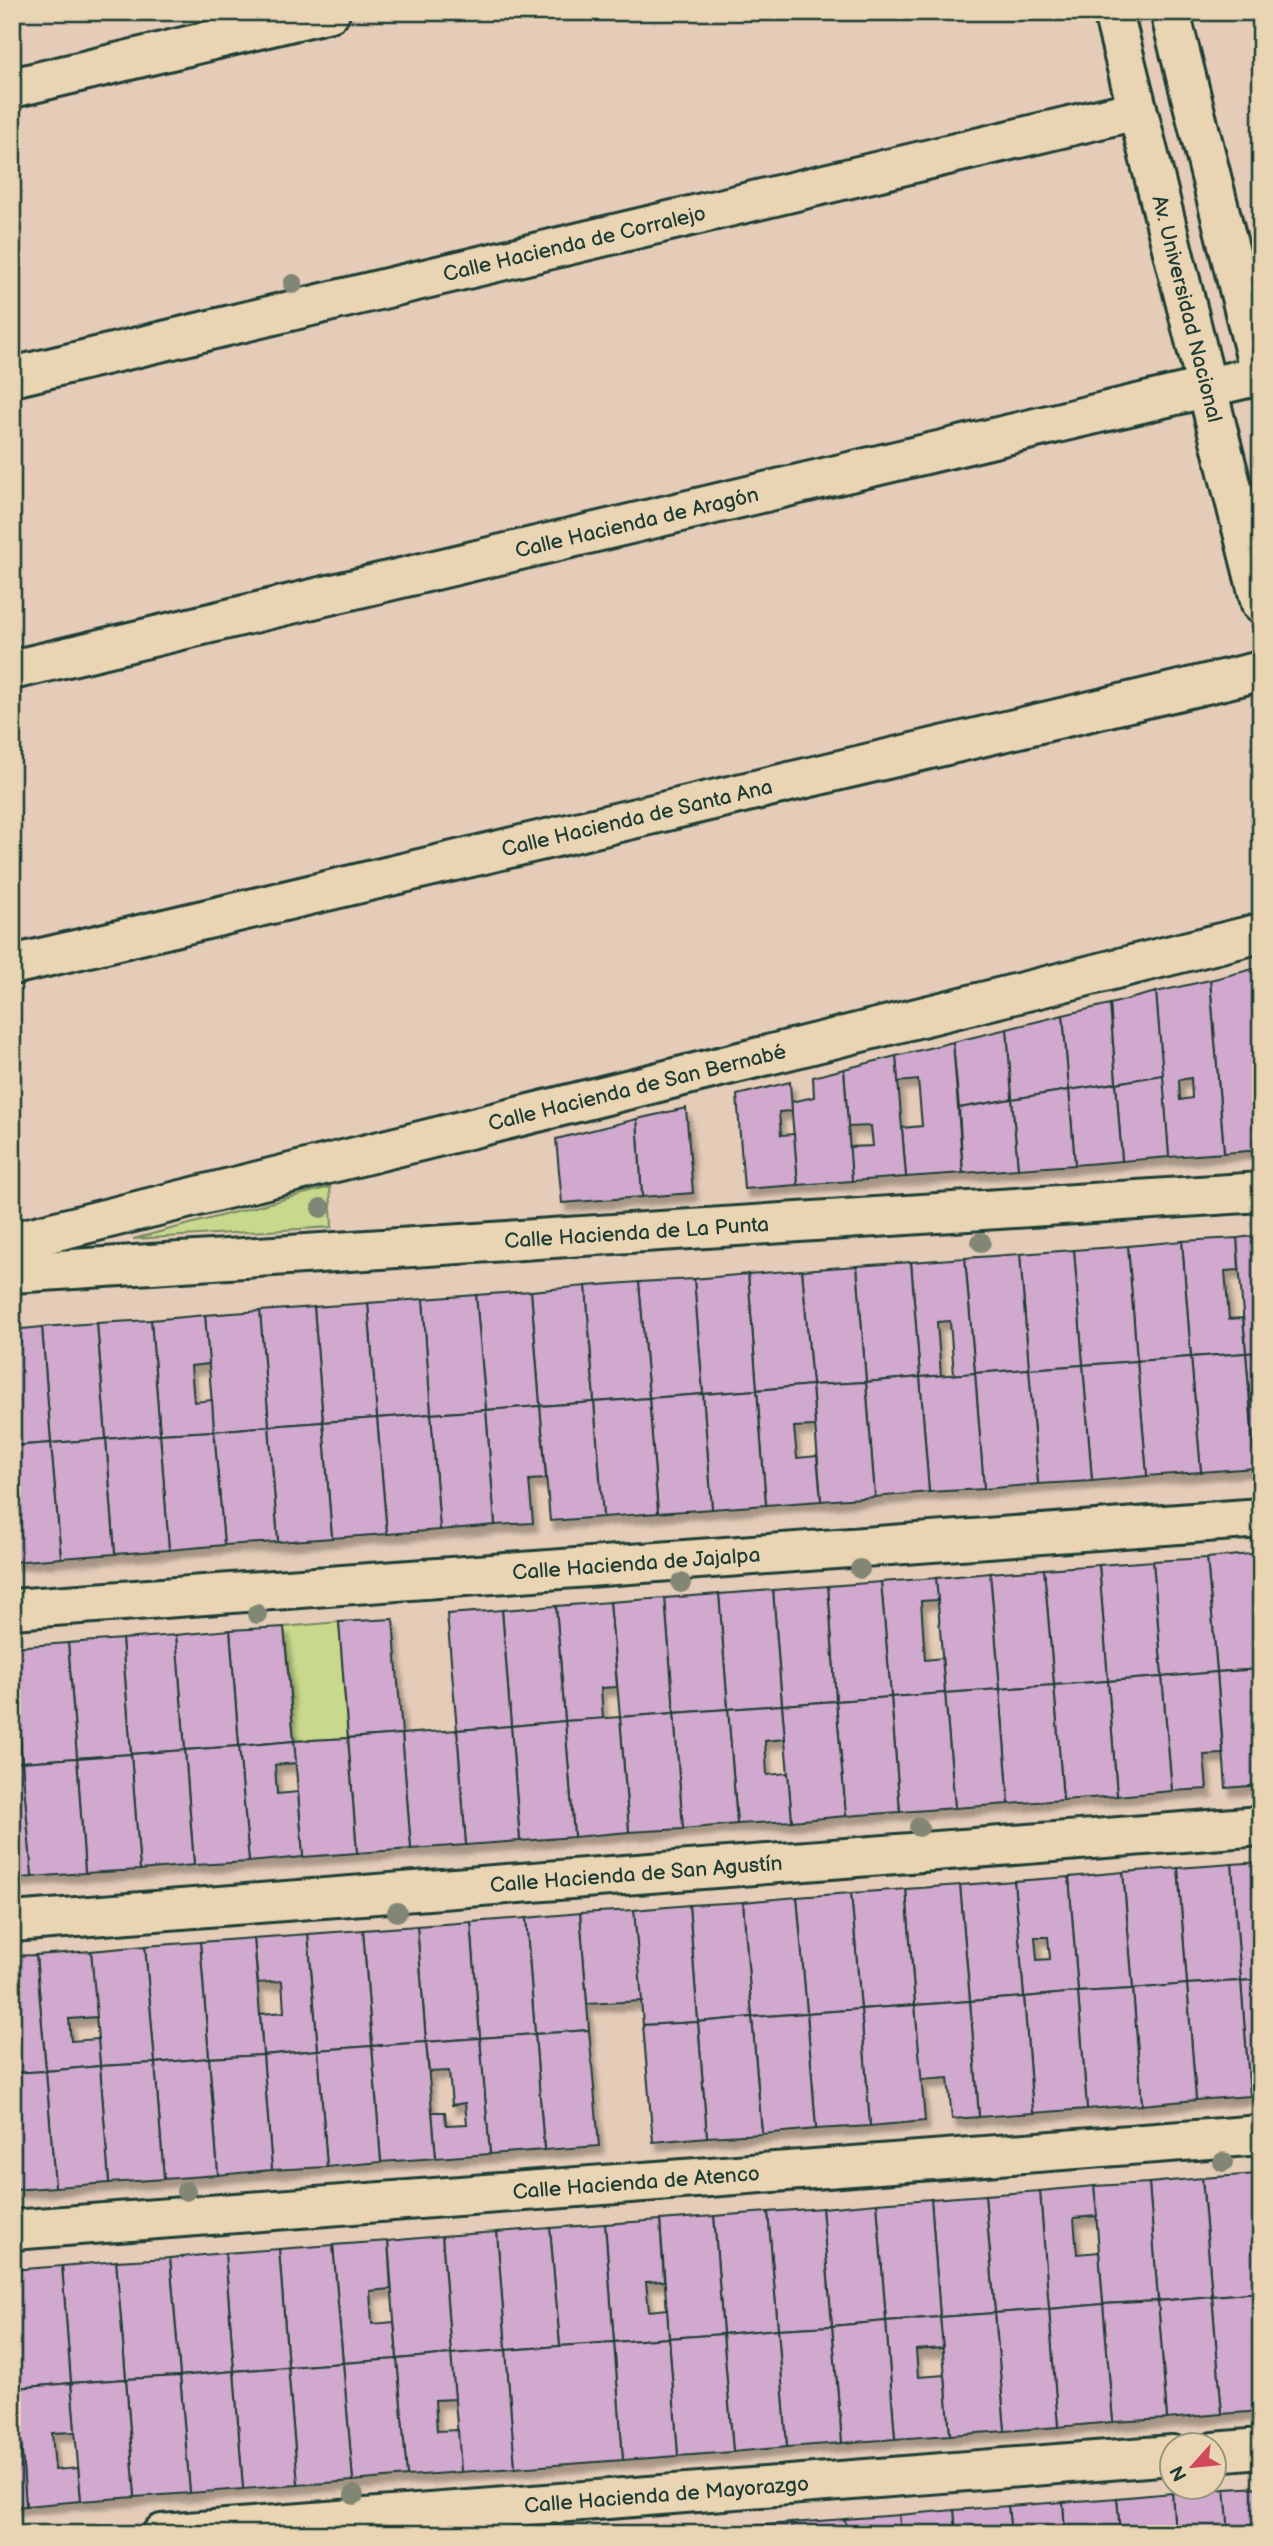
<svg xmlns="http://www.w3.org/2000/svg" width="1273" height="2546" viewBox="0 0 1273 2546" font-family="'Balsamiq Sans',sans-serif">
  <defs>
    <filter id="shadow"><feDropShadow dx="4.5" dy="8" stdDeviation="2" flood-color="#0004"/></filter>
  </defs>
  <rect width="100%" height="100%" fill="#e4ccb8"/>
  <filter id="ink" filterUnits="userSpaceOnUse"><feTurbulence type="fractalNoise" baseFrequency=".0143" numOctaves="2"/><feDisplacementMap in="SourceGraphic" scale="14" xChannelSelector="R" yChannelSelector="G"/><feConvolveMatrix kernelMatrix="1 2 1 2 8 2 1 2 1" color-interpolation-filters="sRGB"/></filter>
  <g filter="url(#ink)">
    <g fill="#c8d88c" stroke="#748a60" stroke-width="2">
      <path d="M 330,1187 L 332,1227 L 133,1239 Z"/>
      <path d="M 339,1622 L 348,1738 L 294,1741 L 284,1627 Z"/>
    </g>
    <g fill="#d1a8ce" stroke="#1f3d34" stroke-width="2" fill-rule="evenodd" filter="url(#shadow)">
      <path d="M 1261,967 L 1261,1150 L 1224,1153 L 1210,980 Z"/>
      <path d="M 1210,980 L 1224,1153 L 1169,1157 L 1156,992 ZM 1191,1078 L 1192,1098 L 1180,1100 L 1179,1080 Z"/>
      <path d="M 1156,992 L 1163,1075 L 1116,1083 L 1110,1004 Z"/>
      <path d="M 1110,1004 L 1116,1083 L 1069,1090 L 1063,1015 Z"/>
      <path d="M 1063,1015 L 1069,1090 L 1012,1099 L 1007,1029 Z"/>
      <path d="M 1007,1029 L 1012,1099 L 959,1108 L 953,1042 Z"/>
      <path d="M 953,1042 L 963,1173 L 906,1177 L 902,1128 L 922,1126 L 918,1080 L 898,1082 L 896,1056 Z"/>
      <path d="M 896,1056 L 906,1177 L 852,1181 L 849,1147 L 873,1146 L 871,1126 L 848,1127 L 844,1069 Z"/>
      <path d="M 844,1069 L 852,1181 L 798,1185 L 791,1102 L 814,1097 L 813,1077 Z"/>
      <path d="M 1163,1075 L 1169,1157 L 1122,1161 L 1116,1083 Z"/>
      <path d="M 790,1082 L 792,1111 L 779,1112 L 781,1135 L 794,1134 L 798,1185 L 744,1189 L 737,1095 Z"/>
      <path d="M 1116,1083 L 1122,1161 L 1075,1165 L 1069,1090 Z"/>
      <path d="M 1069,1090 L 1075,1165 L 1018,1169 L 1012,1099 Z"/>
      <path d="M 1012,1099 L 1018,1169 L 963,1173 L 959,1108 Z"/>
      <path d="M 686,1108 L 693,1193 L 642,1197 L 637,1119 Z"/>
      <path d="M 637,1119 L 642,1197 L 562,1203 L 556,1139 Z"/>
      <path d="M 1261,1235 L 1261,1352 L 1246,1353 L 1237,1238 Z"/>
      <path d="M 1237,1238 L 1239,1270 L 1225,1271 L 1229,1319 L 1243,1318 L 1246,1353 L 1191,1357 L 1182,1241 Z"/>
      <path d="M 1182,1241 L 1191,1357 L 1137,1361 L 1128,1246 Z"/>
      <path d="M 1128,1246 L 1137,1361 L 1083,1365 L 1074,1250 Z"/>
      <path d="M 1074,1250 L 1083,1365 L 1029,1369 L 1020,1254 Z"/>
      <path d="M 1020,1254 L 1029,1369 L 975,1373 L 965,1258 Z"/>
      <path d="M 965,1258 L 975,1373 L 954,1375 L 950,1321 L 937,1322 L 941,1376 L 920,1377 L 911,1262 Z"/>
      <path d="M 911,1262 L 920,1377 L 866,1382 L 857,1266 Z"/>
      <path d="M 857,1266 L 866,1382 L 812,1385 L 802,1270 Z"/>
      <path d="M 802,1270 L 812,1385 L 757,1390 L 748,1274 Z"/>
      <path d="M 748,1274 L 757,1390 L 703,1394 L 694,1279 Z"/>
      <path d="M 694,1279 L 703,1394 L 649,1398 L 639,1282 Z"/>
      <path d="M 639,1282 L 649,1398 L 594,1402 L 586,1286 Z"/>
      <path d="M 586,1286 L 594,1402 L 540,1406 L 531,1291 Z"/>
      <path d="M 531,1291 L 540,1406 L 486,1410 L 476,1295 Z"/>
      <path d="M 476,1295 L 486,1410 L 431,1414 L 423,1299 Z"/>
      <path d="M 423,1299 L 431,1414 L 377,1418 L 368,1303 Z"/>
      <path d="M 368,1303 L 377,1418 L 323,1422 L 314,1307 Z"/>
      <path d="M 314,1307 L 323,1422 L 269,1426 L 260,1311 Z"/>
      <path d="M 260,1311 L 269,1426 L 214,1431 L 205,1315 Z"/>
      <path d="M 205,1315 L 209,1364 L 191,1366 L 194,1402 L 212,1400 L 214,1431 L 160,1434 L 151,1320 Z"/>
      <path d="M 151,1320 L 160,1434 L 106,1439 L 97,1323 Z"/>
      <path d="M 97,1323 L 106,1439 L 51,1443 L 42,1327 Z"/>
      <path d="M 42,1327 L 51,1443 L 12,1446 L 12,1330 Z"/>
      <path d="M 1261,1352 L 1261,1399 L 1250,1400 L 1246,1353 Z"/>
      <path d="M 1246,1353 L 1255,1468 L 1201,1472 L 1191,1357 Z"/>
      <path d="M 1191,1357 L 1201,1472 L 1147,1476 L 1137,1361 Z"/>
      <path d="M 1137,1361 L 1147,1476 L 1092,1481 L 1083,1365 Z"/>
      <path d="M 1083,1365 L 1092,1481 L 1038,1484 L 1029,1369 Z"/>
      <path d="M 1029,1369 L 1038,1484 L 984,1489 L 975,1373 Z"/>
      <path d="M 975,1373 L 984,1489 L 929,1492 L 920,1377 Z"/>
      <path d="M 920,1377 L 929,1492 L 875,1497 L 866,1382 Z"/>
      <path d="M 866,1382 L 875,1497 L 821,1501 L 812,1385 Z"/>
      <path d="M 812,1385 L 815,1426 L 794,1427 L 797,1458 L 817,1456 L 821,1501 L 766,1505 L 757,1390 Z"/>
      <path d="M 757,1390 L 766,1505 L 712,1509 L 703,1394 Z"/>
      <path d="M 703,1394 L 712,1509 L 658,1513 L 649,1398 Z"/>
      <path d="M 649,1398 L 658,1513 L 603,1517 L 594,1402 Z"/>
      <path d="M 1261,1399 L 1261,1468 L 1255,1468 L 1250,1400 Z"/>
      <path d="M 594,1402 L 603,1517 L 550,1521 L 540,1406 Z"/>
      <path d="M 540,1406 L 546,1479 L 529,1480 L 533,1523 L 495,1525 L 486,1410 Z"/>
      <path d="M 486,1410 L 495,1525 L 440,1530 L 431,1414 Z"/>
      <path d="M 431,1414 L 440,1530 L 387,1534 L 377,1418 Z"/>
      <path d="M 377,1418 L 387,1534 L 332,1538 L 323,1422 Z"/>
      <path d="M 323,1422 L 332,1538 L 278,1542 L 269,1426 Z"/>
      <path d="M 269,1426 L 278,1542 L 224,1545 L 214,1431 Z"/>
      <path d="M 214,1431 L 224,1545 L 169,1550 L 160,1434 Z"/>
      <path d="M 160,1434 L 169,1550 L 115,1554 L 106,1439 Z"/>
      <path d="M 106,1439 L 115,1554 L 61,1558 L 51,1443 Z"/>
      <path d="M 51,1443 L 61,1558 L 12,1562 L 12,1446 Z"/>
      <path d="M 1261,1553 L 1261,1669 L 1217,1672 L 1207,1558 Z"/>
      <path d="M 1207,1558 L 1217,1672 L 1162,1677 L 1153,1561 Z"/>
      <path d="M 1153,1561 L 1162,1677 L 1108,1681 L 1099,1565 Z"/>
      <path d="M 1099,1565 L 1108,1681 L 1054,1685 L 1044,1569 Z"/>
      <path d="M 1044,1569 L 1054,1685 L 1000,1689 L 990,1573 Z"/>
      <path d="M 990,1573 L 1000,1689 L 945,1693 L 936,1578 Z"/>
      <path d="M 936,1578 L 938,1600 L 921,1601 L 925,1660 L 942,1658 L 945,1693 L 891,1697 L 881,1582 Z"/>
      <path d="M 881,1582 L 891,1697 L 836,1701 L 828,1586 Z"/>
      <path d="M 828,1586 L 836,1701 L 782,1705 L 773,1590 Z"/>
      <path d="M 773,1590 L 782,1705 L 728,1709 L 719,1594 Z"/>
      <path d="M 719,1594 L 728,1709 L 674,1713 L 665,1598 Z"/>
      <path d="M 665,1598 L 674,1713 L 620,1717 L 610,1602 Z"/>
      <path d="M 610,1602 L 617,1687 L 601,1688 L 603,1719 L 565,1721 L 556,1606 Z"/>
      <path d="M 556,1606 L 565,1721 L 511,1726 L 502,1610 Z"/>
      <path d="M 502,1610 L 511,1726 L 457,1730 L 447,1614 Z"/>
      <path d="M 393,1619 L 402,1734 L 348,1738 L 339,1622 Z"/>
      <path d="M 284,1627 L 294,1741 L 239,1746 L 230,1630 Z"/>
      <path d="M 230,1630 L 239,1746 L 185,1750 L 176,1635 Z"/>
      <path d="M 176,1635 L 185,1750 L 131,1754 L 122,1639 Z"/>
      <path d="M 122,1639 L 131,1754 L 77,1758 L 68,1643 Z"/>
      <path d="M 68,1643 L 77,1758 L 22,1762 L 13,1647 Z"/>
      <path d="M 12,1647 L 22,1762 L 12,1763 Z"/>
      <path d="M 1261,1669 L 1261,1785 L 1226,1788 L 1217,1672 Z"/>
      <path d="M 1217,1672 L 1223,1754 L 1204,1755 L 1207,1789 L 1172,1791 L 1162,1677 Z"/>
      <path d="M 1162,1677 L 1172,1791 L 1117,1796 L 1108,1681 Z"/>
      <path d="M 1108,1681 L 1117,1796 L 1063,1800 L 1054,1685 Z"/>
      <path d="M 1054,1685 L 1063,1800 L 1009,1804 L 1000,1689 Z"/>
      <path d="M 1000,1689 L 1009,1804 L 955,1808 L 945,1693 Z"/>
      <path d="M 945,1693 L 955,1808 L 900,1812 L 891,1697 Z"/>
      <path d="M 891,1697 L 900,1812 L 846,1816 L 836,1701 Z"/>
      <path d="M 836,1701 L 846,1816 L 792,1821 L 782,1705 Z"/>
      <path d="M 782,1705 L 785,1739 L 765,1741 L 767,1775 L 788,1773 L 792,1821 L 737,1824 L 728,1709 Z"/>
      <path d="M 728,1709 L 737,1824 L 683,1829 L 674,1713 Z"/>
      <path d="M 674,1713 L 683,1829 L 629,1832 L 620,1717 Z"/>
      <path d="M 620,1717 L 629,1832 L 574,1837 L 565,1721 Z"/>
      <path d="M 565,1721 L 574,1837 L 520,1841 L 511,1726 Z"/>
      <path d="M 511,1726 L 520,1841 L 466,1845 L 457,1730 Z"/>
      <path d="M 457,1730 L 466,1845 L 411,1849 L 402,1734 Z"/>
      <path d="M 402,1734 L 411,1849 L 357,1853 L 348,1738 Z"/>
      <path d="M 348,1738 L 357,1853 L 303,1857 L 294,1741 Z"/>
      <path d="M 294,1741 L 296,1763 L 275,1765 L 277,1794 L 298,1792 L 303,1857 L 249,1862 L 239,1746 Z"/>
      <path d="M 239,1746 L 249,1862 L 194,1865 L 185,1750 Z"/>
      <path d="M 185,1750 L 194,1865 L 140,1870 L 131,1754 Z"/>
      <path d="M 131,1754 L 140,1870 L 85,1873 L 77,1758 Z"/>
      <path d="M 77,1758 L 85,1873 L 32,1877 L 22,1762 Z"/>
      <path d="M 22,1762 L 32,1877 L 12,1879 L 12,1763 Z"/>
      <path d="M 1261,1862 L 1261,1979 L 1241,1981 L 1232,1864 Z"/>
      <path d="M 1232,1864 L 1241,1981 L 1187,1984 L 1178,1868 Z"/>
      <path d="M 1178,1868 L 1187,1984 L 1133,1989 L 1123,1872 Z"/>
      <path d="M 1123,1872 L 1133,1989 L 1078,1992 L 1069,1877 Z"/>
      <path d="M 1069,1877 L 1078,1992 L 1024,1997 L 1014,1881 ZM 1035,1937 L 1048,1937 L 1050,1959 L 1037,1960 Z"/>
      <path d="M 1014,1881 L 1024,1997 L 970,2001 L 960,1885 Z"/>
      <path d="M 960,1885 L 970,2001 L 915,2005 L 906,1889 Z"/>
      <path d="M 906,1889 L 915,2005 L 861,2009 L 851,1893 Z"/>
      <path d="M 851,1893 L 861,2009 L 807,2013 L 797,1897 Z"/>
      <path d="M 797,1897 L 807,2013 L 752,2017 L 743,1902 Z"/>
      <path d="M 743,1902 L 752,2017 L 698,2022 L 689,1905 Z"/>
      <path d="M 689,1905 L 698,2022 L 643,2025 L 634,1910 Z"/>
      <path d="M 634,1910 L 642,2001 L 587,2004 L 580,1913 Z"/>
      <path d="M 580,1913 L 589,2030 L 535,2034 L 526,1918 Z"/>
      <path d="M 526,1918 L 535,2034 L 480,2038 L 471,1922 Z"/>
      <path d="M 471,1922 L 480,2038 L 426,2042 L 417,1926 Z"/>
      <path d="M 417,1926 L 426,2042 L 372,2046 L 363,1930 Z"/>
      <path d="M 363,1930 L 372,2046 L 318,2050 L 308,1934 Z"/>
      <path d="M 308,1934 L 318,2050 L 263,2055 L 260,2014 L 284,2012 L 282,1981 L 258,1983 L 254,1938 Z"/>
      <path d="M 254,1938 L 263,2055 L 209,2058 L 200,1942 Z"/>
      <path d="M 200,1942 L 209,2058 L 155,2063 L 145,1946 Z"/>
      <path d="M 145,1946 L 155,2063 L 100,2066 L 91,1951 Z"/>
      <path d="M 91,1951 L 97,2017 L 69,2019 L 71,2041 L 98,2039 L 100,2066 L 46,2071 L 36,1955 Z"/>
      <path d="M 36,1955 L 46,2071 L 12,2073 L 12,1956 Z"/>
      <path d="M 1261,1979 L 1261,2096 L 1250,2096 L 1241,1981 Z"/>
      <path d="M 1241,1981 L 1250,2096 L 1196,2100 L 1187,1984 Z"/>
      <path d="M 1187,1984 L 1196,2100 L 1142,2105 L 1133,1989 Z"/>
      <path d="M 1133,1989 L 1142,2105 L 1087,2109 L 1078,1992 Z"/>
      <path d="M 1078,1992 L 1087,2109 L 1033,2113 L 1024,1997 Z"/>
      <path d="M 1024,1997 L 1033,2113 L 979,2117 L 970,2001 Z"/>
      <path d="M 970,2001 L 979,2117 L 952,2119 L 948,2078 L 921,2080 L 915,2005 Z"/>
      <path d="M 915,2005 L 925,2121 L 870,2126 L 861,2009 Z"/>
      <path d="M 861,2009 L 870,2126 L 816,2129 L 807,2013 Z"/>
      <path d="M 807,2013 L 816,2129 L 762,2134 L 752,2017 Z"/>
      <path d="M 752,2017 L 762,2134 L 707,2137 L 698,2022 Z"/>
      <path d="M 698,2022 L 707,2137 L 653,2142 L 643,2025 Z"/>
      <path d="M 589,2030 L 599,2146 L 544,2150 L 535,2034 Z"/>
      <path d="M 535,2034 L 544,2150 L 490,2154 L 480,2038 Z"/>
      <path d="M 480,2038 L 490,2154 L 436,2158 L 432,2112 L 445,2112 L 446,2125 L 467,2124 L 465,2103 L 452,2105 L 449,2071 L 429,2072 L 426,2042 Z"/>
      <path d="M 426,2042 L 436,2158 L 381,2162 L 372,2046 Z"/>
      <path d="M 372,2046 L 381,2162 L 327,2167 L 318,2050 Z"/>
      <path d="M 318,2050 L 327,2167 L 272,2170 L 263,2055 Z"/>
      <path d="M 263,2055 L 272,2170 L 218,2175 L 209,2058 Z"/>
      <path d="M 209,2058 L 218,2175 L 164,2179 L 155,2063 Z"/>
      <path d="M 155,2063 L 164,2179 L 109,2183 L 100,2066 Z"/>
      <path d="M 100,2066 L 109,2183 L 55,2187 L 46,2071 Z"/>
      <path d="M 46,2071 L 55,2187 L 12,2190 L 12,2073 Z"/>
      <path d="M 1257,2174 L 1261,2224 L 1261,2292 L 1212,2296 L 1202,2178 Z"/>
      <path d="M 1257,2174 L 1261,2174 L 1261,2224 Z"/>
      <path d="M 1202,2178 L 1212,2296 L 1158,2301 L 1149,2183 Z"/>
      <path d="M 1149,2183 L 1158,2301 L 1103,2304 L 1094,2186 Z"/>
      <path d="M 1094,2186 L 1097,2216 L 1074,2218 L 1077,2254 L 1099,2252 L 1103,2304 L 1049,2309 L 1040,2191 Z"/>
      <path d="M 1040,2191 L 1049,2309 L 995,2313 L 985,2195 Z"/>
      <path d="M 985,2195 L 995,2313 L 940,2317 L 931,2199 Z"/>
      <path d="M 931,2199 L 940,2317 L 886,2321 L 877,2203 Z"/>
      <path d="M 877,2203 L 886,2321 L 832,2326 L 822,2208 Z"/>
      <path d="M 822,2208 L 832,2326 L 778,2329 L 768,2212 Z"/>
      <path d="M 768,2212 L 778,2329 L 723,2334 L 714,2216 Z"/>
      <path d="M 714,2216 L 723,2334 L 669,2338 L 660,2220 Z"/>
      <path d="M 660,2220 L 664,2281 L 646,2282 L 649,2311 L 667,2309 L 669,2338 L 614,2342 L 605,2224 Z"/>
      <path d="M 605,2224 L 614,2342 L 560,2346 L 550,2228 Z"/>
      <path d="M 550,2228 L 560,2346 L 506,2350 L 497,2232 Z"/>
      <path d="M 497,2232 L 506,2350 L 451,2354 L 442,2236 Z"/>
      <path d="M 442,2236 L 451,2354 L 397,2359 L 388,2241 Z"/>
      <path d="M 388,2241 L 391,2289 L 370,2291 L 372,2324 L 394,2322 L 397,2359 L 343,2363 L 333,2245 Z"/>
      <path d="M 333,2245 L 343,2363 L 288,2367 L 279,2249 Z"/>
      <path d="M 279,2249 L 288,2367 L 234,2371 L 225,2253 Z"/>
      <path d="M 225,2253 L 234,2371 L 180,2376 L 170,2258 Z"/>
      <path d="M 170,2258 L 180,2376 L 126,2379 L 116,2261 Z"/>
      <path d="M 116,2261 L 126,2379 L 71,2383 L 62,2266 Z"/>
      <path d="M 62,2266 L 71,2383 L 17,2388 L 12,2330 L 12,2270 Z"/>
      <path d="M 1261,2292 L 1261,2411 L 1222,2414 L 1212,2296 Z"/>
      <path d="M 1212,2296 L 1222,2414 L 1167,2419 L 1158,2301 Z"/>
      <path d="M 1158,2301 L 1167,2419 L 1113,2422 L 1103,2304 Z"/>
      <path d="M 1103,2304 L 1113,2422 L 1058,2427 L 1049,2309 Z"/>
      <path d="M 1049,2309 L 1058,2427 L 1005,2431 L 995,2313 Z"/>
      <path d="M 995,2313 L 1005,2431 L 950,2435 L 940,2317 Z"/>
      <path d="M 940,2317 L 943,2348 L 916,2350 L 918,2377 L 945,2375 L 950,2435 L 895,2439 L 886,2321 Z"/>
      <path d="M 886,2321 L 895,2439 L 842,2443 L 832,2326 Z"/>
      <path d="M 832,2326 L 842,2443 L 787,2447 L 778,2329 Z"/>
      <path d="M 778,2329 L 787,2447 L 733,2452 L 723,2334 Z"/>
      <path d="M 12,2330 L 17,2388 L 12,2388 Z"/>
      <path d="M 723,2334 L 733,2452 L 678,2456 L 669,2338 Z"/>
      <path d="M 669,2338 L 678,2456 L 623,2460 L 614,2342 Z"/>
      <path d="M 614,2342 L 623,2460 L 515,2468 L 506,2350 Z"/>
      <path d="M 506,2350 L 515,2468 L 461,2472 L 451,2354 Z"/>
      <path d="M 451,2354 L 455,2399 L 435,2400 L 437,2431 L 458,2430 L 461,2472 L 407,2476 L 397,2359 Z"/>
      <path d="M 397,2359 L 407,2476 L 353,2481 L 343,2363 Z"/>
      <path d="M 343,2363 L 353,2481 L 298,2485 L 288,2367 Z"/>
      <path d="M 288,2367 L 298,2485 L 243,2489 L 234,2371 Z"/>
      <path d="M 234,2371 L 243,2489 L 190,2493 L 180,2376 Z"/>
      <path d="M 180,2376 L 190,2493 L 135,2497 L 126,2379 Z"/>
      <path d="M 126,2379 L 135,2497 L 81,2501 L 71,2383 Z"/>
      <path d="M 71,2383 L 75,2432 L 52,2433 L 55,2470 L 78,2468 L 81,2501 L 26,2506 L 17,2388 Z"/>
      <path d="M 12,2388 L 17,2388 L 26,2506 L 12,2507 Z"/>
      <path d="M 1261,2487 L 1261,2534 L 1229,2534 L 1225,2489 Z"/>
      <path d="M 1225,2489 L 1229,2534 L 1175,2534 L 1172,2493 Z"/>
      <path d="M 1172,2493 L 1175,2534 L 1120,2534 L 1117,2498 Z"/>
      <path d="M 1117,2498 L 1120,2534 L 1065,2534 L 1063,2502 Z"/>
      <path d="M 1063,2502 L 1065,2534 L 1011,2534 L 1008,2506 Z"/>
      <path d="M 1008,2506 L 1011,2534 L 956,2534 L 954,2510 Z"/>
      <path d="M 954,2510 L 956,2534 L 901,2534 L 899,2515 Z"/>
      <path d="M 899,2515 L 901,2534 L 846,2534 L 845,2519 Z"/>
      <path d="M 845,2519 L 846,2534 L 792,2534 L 791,2523 Z"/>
      <path d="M 791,2523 L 792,2534 L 737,2534 L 737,2527 Z"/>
      <path d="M 737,2527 L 737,2534 L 682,2534 L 682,2531 Z"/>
    </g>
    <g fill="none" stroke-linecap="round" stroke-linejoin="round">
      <defs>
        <g id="minor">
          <path id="s1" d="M 1113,12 L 1261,604"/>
          <path d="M 1170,12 L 1261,377"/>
          <path d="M 12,88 L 330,12"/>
          <path id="s2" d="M 12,377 L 1137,110"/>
          <path id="s3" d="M 12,670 L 1260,375"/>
          <path id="s4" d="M 12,965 L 1261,671"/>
          <path id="s5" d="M 12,1242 L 1261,933"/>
          <path id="s6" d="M 12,1273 L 1261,1192"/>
          <path id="s7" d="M 12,1609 L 1261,1518"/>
          <path id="s8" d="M 12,1922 L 1261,1826"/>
          <path id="s9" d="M 12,2230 L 1261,2135"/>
          <path d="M 1214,2452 L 1261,2448"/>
          <path id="s10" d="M 162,2534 L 1172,2455"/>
        </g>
      </defs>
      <use href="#minor" stroke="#1f3d34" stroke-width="44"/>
      <use href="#minor" stroke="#e9d5b3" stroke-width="38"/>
    </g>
    <g fill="#818674">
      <circle cx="293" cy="284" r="10"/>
      <circle cx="321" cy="1208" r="10"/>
      <circle cx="981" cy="1242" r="10"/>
      <circle cx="860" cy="1569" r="10"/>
      <circle cx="681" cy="1583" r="10"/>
      <circle cx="257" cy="1614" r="10"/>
      <circle cx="919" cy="1827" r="10"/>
      <circle cx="397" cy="1912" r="10"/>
      <circle cx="1223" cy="2162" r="10"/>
      <circle cx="186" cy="2191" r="10"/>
      <circle cx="354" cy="2495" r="10"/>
    </g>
  </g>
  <g text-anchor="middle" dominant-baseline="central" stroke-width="6" stroke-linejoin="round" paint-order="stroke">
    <g font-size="21" fill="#1f3d34" stroke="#e9d5b3">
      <text stroke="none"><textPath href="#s2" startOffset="578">Calle Hacienda de Corralejo</textPath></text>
      <text stroke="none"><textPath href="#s1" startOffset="306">Av. Universidad Nacional</textPath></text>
      <text stroke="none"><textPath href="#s3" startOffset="642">Calle Hacienda de Aragón</textPath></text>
      <text stroke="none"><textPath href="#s4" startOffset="642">Calle Hacienda de Santa Ana</textPath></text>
      <text stroke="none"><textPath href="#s5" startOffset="644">Calle Hacienda de San Bernabé</textPath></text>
      <text stroke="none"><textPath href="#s6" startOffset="626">Calle Hacienda de La Punta</textPath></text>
      <text stroke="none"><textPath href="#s7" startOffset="626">Calle Hacienda de Jajalpa</textPath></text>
      <text stroke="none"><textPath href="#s8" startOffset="626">Calle Hacienda de San Agustín</textPath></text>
      <text stroke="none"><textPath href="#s9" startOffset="626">Calle Hacienda de Atenco</textPath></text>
      <text stroke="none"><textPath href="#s10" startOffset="506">Calle Hacienda de Mayorazgo</textPath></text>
    </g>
  </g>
  <rect width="1273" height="2546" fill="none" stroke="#e9d5b3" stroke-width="42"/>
  <rect x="21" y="21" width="1231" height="2504" fill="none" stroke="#1f3d34" stroke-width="2.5" filter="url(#ink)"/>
  <g transform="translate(1193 2466) rotate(243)"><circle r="33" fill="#e9d5b3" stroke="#989880" stroke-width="2"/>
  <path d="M0-5L12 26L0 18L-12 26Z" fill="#d1495b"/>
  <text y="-10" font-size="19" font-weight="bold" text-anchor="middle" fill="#1f3d34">N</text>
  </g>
</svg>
